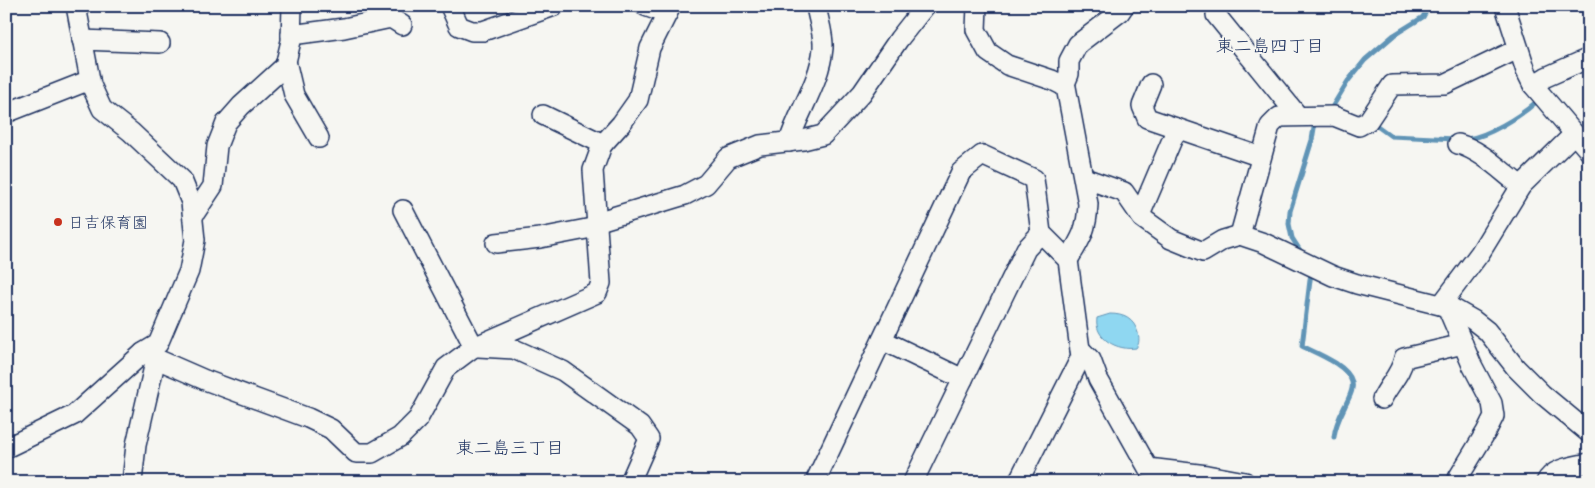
<svg xmlns="http://www.w3.org/2000/svg" width="1595" height="488" viewBox="0 0 1595 488" font-family="Itim,'Klee One',sans-serif">
  <rect width="100%" height="100%" fill="#f6f6f2"/>
  <filter id="ink" filterUnits="userSpaceOnUse"><feTurbulence type="fractalNoise" baseFrequency=".02" numOctaves="2"/><feDisplacementMap in="SourceGraphic" scale="10" xChannelSelector="R" yChannelSelector="G"/><feConvolveMatrix kernelMatrix="1 2 1 2 8 2 1 2 1" color-interpolation-filters="sRGB"/></filter>
  <g filter="url(#ink)">
    <path fill="#8fd7f1" stroke="#6194b6" d="M 1110,314 C 1124,314 1134,319 1138,333 C 1139,338 1140,343 1136,348 C 1118,351 1094,339 1097,318 Z"/>
    <g fill="none" stroke-linecap="round" stroke-linejoin="round">
      <g stroke="#6194b6" stroke-width="5">
        <path d="M 1331,109 L 1348,81 L 1365,60 L 1394,35 L 1423,17 L 1429,6"/>
        <path d="M 1373,123 L 1391,136 L 1456,139"/>
        <path d="M 1467,139 C 1487,137 1521,116 1536,102"/>
        <path d="M 1303,255 L 1292,238 L 1289,224 L 1290,211 L 1312,140 L 1315,122"/>
        <path d="M 1311,272 L 1302,346 C 1316,353 1348,365 1352,382 C 1354,390 1349,397 1346,404 C 1341,414 1335,425 1334,437"/>
      </g>
      <defs>
        <g id="minor">
          <path d="M 450,6 L 459,26 L 472,31 L 483,31 L 554,6"/>
          <path d="M 645,6 L 667,14"/>
          <path d="M 977,6 L 976,30 L 988,52 L 1007,65 L 1052,80 L 1066,87 L 1088,204 C 1087,230 1081,239 1068,260"/>
          <path d="M 1505,6 L 1526,71 L 1533,85 L 1589,151"/>
          <path d="M 1216,15 L 1298,116"/>
          <path d="M 291,35 L 344,28 L 391,18 L 402,25"/>
          <path d="M 82,40 L 160,43"/>
          <path d="M 286,61 L 294,95 L 319,138"/>
          <path d="M 1151,84 L 1142,106 L 1147,118 L 1261,157"/>
          <path d="M 1533,85 L 1546,77 L 1589,58"/>
          <path d="M 1064,86 L 1069,74 L 1069,61 L 1078,44 L 1120,12 L 1124,6"/>
          <path d="M 6,113 L 90,80"/>
          <path d="M 543,115 L 603,144"/>
          <path d="M 789,142 C 799,110 820,82 823,48 C 824,35 818,19 816,6"/>
          <path d="M 1458,144 C 1481,150 1502,172 1521,186"/>
          <path d="M 1084,178 L 1124,192 L 1142,218 L 1171,239 L 1203,252 L 1223,240 L 1240,235 L 1264,243 L 1333,276 L 1357,284 L 1452,308 L 1473,320 L 1487,331 L 1516,368 L 1542,394 L 1589,433"/>
          <path d="M 403,210 L 474,347"/>
          <path d="M 1140,215 L 1177,128"/>
          <path d="M 193,216 L 213,186 L 217,146 L 226,123 L 241,106 L 285,66 L 291,41 L 292,6"/>
          <path d="M 596,222 L 685,195 L 706,184 L 728,158 L 760,145 L 803,140 L 823,135 L 862,93 L 899,39 L 925,6"/>
          <path d="M 1240,235 L 1270,126 L 1279,117 L 1334,116 L 1359,126 L 1368,121 L 1392,85 L 1445,84 L 1518,49"/>
          <path d="M 496,243 L 540,238 L 597,227"/>
          <path d="M 1441,305 L 1480,253 L 1521,186 L 1574,134"/>
          <path d="M 1447,307 L 1472,365 L 1492,403 L 1494,416 L 1486,432 L 1458,478"/>
          <path d="M 882,340 L 963,379"/>
          <path d="M 478,347 L 514,349 L 563,371 L 640,426 L 649,439 L 630,482"/>
          <path d="M 1080,349 L 1091,360 L 1098,379 L 1148,468 L 1207,475 L 1245,482"/>
          <path d="M 143,353 L 205,380 L 308,418 L 331,429 L 356,453 L 372,453 L 400,437 L 418,419 L 446,368 L 474,347 L 597,293 L 601,283 L 593,170 L 602,145 L 621,124 L 638,100 L 650,48 L 671,6"/>
          <path d="M 1382,399 C 1389,384 1401,374 1404,358 L 1463,344"/>
          <path d="M 6,448 L 74,415 L 143,353 L 158,344 L 189,271 L 195,240 L 191,202 L 182,180 L 131,132 L 102,109 L 91,85 L 76,6"/>
          <path d="M 132,482 L 136,445 L 156,358"/>
          <path d="M 815,482 L 961,172 L 982,155 L 1034,179 L 1041,233 L 1068,260 L 1081,357 L 1018,482"/>
          <path d="M 913,482 L 1026,249 L 1041,233"/>
          <path d="M 1546,482 C 1552,468 1575,466 1589,463"/>
        </g>
      </defs>
      <use href="#minor" stroke="#1b2f5e" stroke-width="22"/>
      <use href="#minor" stroke="#f6f6f2" stroke-width="19"/>
    </g>
  </g>
  <circle fill="#c8321e" stroke="#f6f6f2" stroke-width="2" cx="58" cy="222" r="5"/>
  <g text-anchor="middle" dominant-baseline="central" stroke-width="4" stroke-linejoin="round" paint-order="stroke">
    <g font-size="16" fill="#1b2f5e" stroke="#f6f6f2" text-anchor="start">
      <text x="68" y="222">日吉保育園</text>
    </g>
    <g font-size="18" fill="#1b2f5e" stroke="#f6f6f2">
      <text x="1270" y="46">東二島四丁目</text>
      <text x="510" y="448">東二島三丁目</text>
    </g>
  </g>
  <rect width="1595" height="488" fill="none" stroke="#f6f6f2" stroke-width="25"/>
  <rect x="12" y="12" width="1570" height="463" fill="none" stroke="#1b2f5e" stroke-width="2" filter="url(#ink)"/>
</svg>
